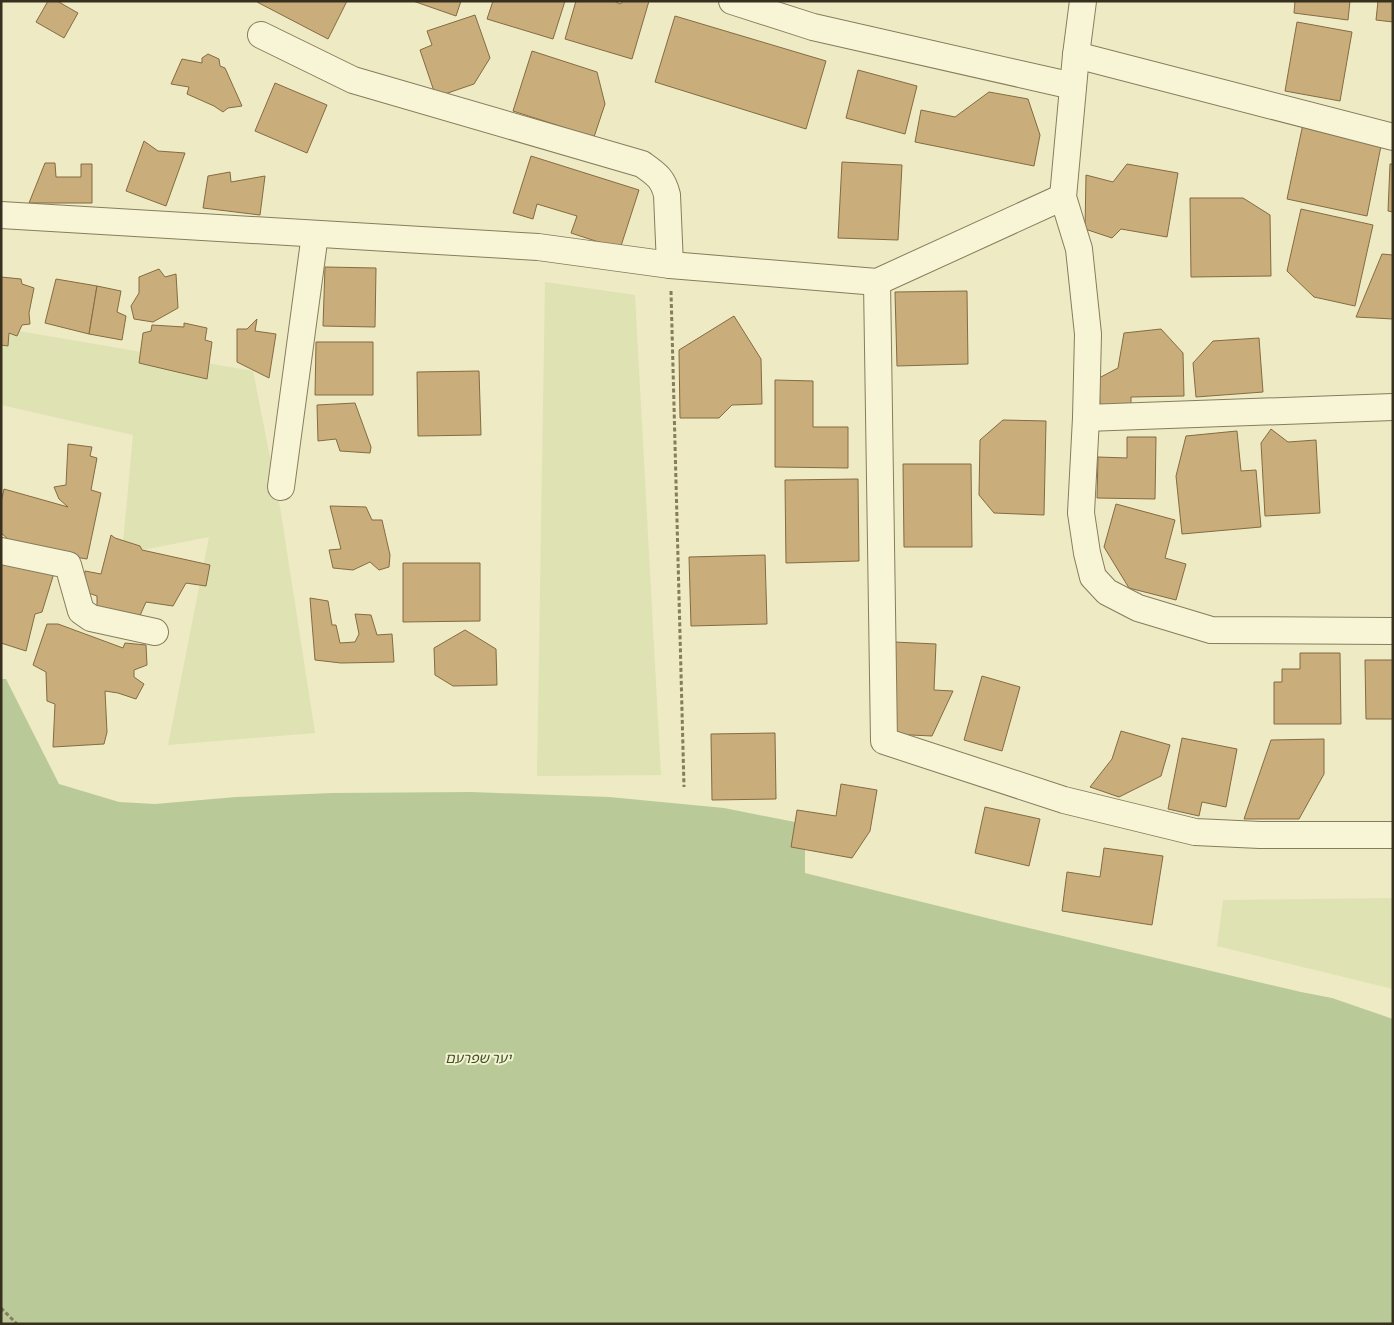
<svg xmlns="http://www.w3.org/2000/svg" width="1394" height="1325" viewBox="0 0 1394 1325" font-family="'Crimson Pro','Noto Sans Hebrew',serif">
  <rect width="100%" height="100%" fill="#edeac4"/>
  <g fill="#dfe2b2">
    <path d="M 545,282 L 635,295 L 661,775 L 537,776 Z"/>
    <path d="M 1,328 L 253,371 L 281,513 L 315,733 L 168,745 L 209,537 L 122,554 L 133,435 L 1,405 Z"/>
    <path d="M 1393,898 L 1393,989 L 1217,946 L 1223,900 Z"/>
  </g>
  <path fill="#b9ca98" d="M 1,679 L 6,679 L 59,784 L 119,802 L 155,804 L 236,797 L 332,793 L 471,792 L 609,797 L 724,808 L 805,824 L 805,873 L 1003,922 L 1301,992 L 1332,998 L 1393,1019 L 1393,1324 L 1,1324 Z"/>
  <g fill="#c9ad7b" stroke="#856b42">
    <path d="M 48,1 L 57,1 L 78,13 L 64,38 L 36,22 Z"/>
    <path d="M 257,1 L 347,1 L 328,39 L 257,2 Z"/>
    <path d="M 413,1 L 461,1 L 456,16 Z"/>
    <path d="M 493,1 L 565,1 L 553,39 L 487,19 Z"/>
    <path d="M 576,1 L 614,1 L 620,4 L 624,1 L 649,1 L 632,59 L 565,39 Z"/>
    <path d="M 1295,1 L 1350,1 L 1348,20 L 1294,13 Z"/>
    <path d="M 1378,1 L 1393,1 L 1393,22 L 1376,20 Z"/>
    <path d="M 475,15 L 490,58 L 474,84 L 436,97 L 420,50 L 432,45 L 427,31 Z"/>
    <path d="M 675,16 L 826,61 L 806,129 L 655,82 Z"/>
    <path d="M 1297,22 L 1352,32 L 1340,101 L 1285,91 Z"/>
    <path d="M 532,51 L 597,72 L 605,104 L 594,137 L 513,111 Z"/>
    <path d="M 208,54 L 219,59 L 220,66 L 225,68 L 242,106 L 228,108 L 223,112 L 214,106 L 187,94 L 189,87 L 171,84 L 182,59 L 202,63 L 202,58 Z"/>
    <path d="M 858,70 L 917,86 L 905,134 L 846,118 Z"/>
    <path d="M 275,83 L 327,105 L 307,153 L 255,131 Z"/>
    <path d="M 989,92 L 1028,99 L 1040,135 L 1034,166 L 915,142 L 921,110 L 955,117 Z"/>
    <path d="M 1303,124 L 1382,141 L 1367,216 L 1287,199 Z"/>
    <path d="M 144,141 L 158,151 L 185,153 L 166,206 L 126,191 Z"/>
    <path d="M 531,156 L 639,190 L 620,249 L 571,233 L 577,216 L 537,204 L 533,219 L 513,213 Z"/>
    <path d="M 842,162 L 902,165 L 898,240 L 838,238 Z"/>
    <path d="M 45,163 L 55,163 L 56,177 L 81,177 L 81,164 L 92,164 L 92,203 L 29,203 Z"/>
    <path d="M 1127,164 L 1178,173 L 1167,237 L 1121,229 L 1112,238 L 1085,229 L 1086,175 L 1113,182 Z"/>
    <path d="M 1390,164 L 1393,164 L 1393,212 L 1388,211 Z"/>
    <path d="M 230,172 L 231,182 L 265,176 L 260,215 L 203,208 L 208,176 Z"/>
    <path d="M 1190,198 L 1243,198 L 1270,215 L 1271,276 L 1191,277 Z"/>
    <path d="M 1301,209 L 1373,225 L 1355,306 L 1314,297 L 1287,271 Z"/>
    <path d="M 1382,254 L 1393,255 L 1393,319 L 1356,317 Z"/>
    <path d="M 325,267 L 376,268 L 375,327 L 323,326 Z"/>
    <path d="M 159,269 L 165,277 L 176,274 L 178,308 L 153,322 L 134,319 L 131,306 L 139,293 L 139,277 Z"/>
    <path d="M 1,277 L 21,279 L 22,284 L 34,288 L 29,313 L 30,324 L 22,325 L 17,336 L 9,333 L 8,346 L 1,345 Z"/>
    <path d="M 56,279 L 97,286 L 89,334 L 45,323 Z"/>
    <path d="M 97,286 L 121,291 L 117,312 L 126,316 L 122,340 L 89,334 Z"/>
    <path d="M 967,291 L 968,364 L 897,366 L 895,292 Z"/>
    <path d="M 734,316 L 761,359 L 762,404 L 732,405 L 719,418 L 680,418 L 679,350 Z"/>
    <path d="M 257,319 L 255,331 L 276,334 L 269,378 L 237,362 L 237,329 L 247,329 Z"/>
    <path d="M 184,323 L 207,328 L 205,340 L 212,342 L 207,379 L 139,363 L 143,333 L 151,331 L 152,325 L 184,327 Z"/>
    <path d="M 1161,329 L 1183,353 L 1184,396 L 1131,397 L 1131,408 L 1100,409 L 1099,378 L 1118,368 L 1124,333 Z"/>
    <path d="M 1259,338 L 1263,392 L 1196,397 L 1193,363 L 1213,341 Z"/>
    <path d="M 316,342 L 373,342 L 373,395 L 315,395 Z"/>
    <path d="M 479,371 L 481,435 L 418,436 L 417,372 Z"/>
    <path d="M 775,380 L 813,381 L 813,427 L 848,427 L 848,468 L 775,467 Z"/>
    <path d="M 355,403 L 371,447 L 370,453 L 340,451 L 336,439 L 318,441 L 317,405 Z"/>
    <path d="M 1003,420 L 1046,421 L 1044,515 L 994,513 L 979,495 L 980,440 Z"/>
    <path d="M 1271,429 L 1288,442 L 1316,440 L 1320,513 L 1265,516 L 1261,443 Z"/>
    <path d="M 1237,431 L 1241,471 L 1256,470 L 1261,527 L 1182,534 L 1176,476 L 1186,436 Z"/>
    <path d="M 1127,437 L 1156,437 L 1155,499 L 1097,498 L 1098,457 L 1127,458 Z"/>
    <path d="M 68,444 L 92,447 L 90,456 L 97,458 L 91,490 L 101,493 L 87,559 L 68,556 L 14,544 L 1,533 L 1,502 L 4,489 L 68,507 L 59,499 L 54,487 L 66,485 Z"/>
    <path d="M 903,464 L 971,464 L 972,547 L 904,547 Z"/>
    <path d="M 858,479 L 859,561 L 786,563 L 785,480 Z"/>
    <path d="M 1116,504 L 1175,520 L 1165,558 L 1186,564 L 1176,600 L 1129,588 L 1104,547 Z"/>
    <path d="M 330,506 L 366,507 L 372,520 L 382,520 L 390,555 L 389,567 L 379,570 L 370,562 L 353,570 L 333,568 L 329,550 L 341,549 Z"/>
    <path d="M 111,535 L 115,538 L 140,546 L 142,550 L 210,565 L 206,586 L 186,583 L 173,606 L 146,602 L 138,620 L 97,609 L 97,596 L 83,591 L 85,571 L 101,574 Z"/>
    <path d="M 765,555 L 767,624 L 691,626 L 689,557 Z"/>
    <path d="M 403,563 L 480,563 L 480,621 L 403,622 Z"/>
    <path d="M 1,564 L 54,573 L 42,612 L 35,614 L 26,651 L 1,643 Z"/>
    <path d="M 310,598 L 328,601 L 332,625 L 336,625 L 340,643 L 355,642 L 359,634 L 355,614 L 371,615 L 377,635 L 392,634 L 394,662 L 341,663 L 315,660 Z"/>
    <path d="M 47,624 L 58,624 L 123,648 L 125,643 L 146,645 L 147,665 L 134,670 L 134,677 L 144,684 L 136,699 L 118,693 L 105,691 L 107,732 L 104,744 L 53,747 L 55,704 L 47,701 L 46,672 L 33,665 Z"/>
    <path d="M 465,630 L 496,649 L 497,685 L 453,686 L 435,675 L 434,648 Z"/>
    <path d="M 894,642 L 936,644 L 934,690 L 953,691 L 932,736 L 890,734 Z"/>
    <path d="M 1300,653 L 1340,653 L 1341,724 L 1274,724 L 1274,682 L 1282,682 L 1282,669 L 1300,669 Z"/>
    <path d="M 1365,660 L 1393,660 L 1393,719 L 1366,719 Z"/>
    <path d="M 982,676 L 1020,687 L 1002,751 L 964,740 Z"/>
    <path d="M 1121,731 L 1170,745 L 1161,776 L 1119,797 L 1090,787 L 1112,759 Z"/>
    <path d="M 775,733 L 776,799 L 712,800 L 711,734 Z"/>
    <path d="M 1182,738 L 1237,749 L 1226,807 L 1202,802 L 1199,816 L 1168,809 Z"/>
    <path d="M 1324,739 L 1324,774 L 1299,819 L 1244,819 L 1271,740 Z"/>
    <path d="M 841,784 L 877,790 L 870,831 L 852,858 L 791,847 L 797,810 L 836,816 Z"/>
    <path d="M 985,807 L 1040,819 L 1029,866 L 975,853 Z"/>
    <path d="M 1104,848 L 1163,856 L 1152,925 L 1062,911 L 1067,872 L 1100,877 Z"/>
  </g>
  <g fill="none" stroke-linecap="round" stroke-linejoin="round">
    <defs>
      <g id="minor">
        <path d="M 732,1 L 813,27 L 1073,86"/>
        <path d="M 1083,1 L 1076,55 L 1063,197 L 1079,249 L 1088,334 L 1086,418 L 1081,513 L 1087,553 L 1093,577 L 1107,592 L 1138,608 L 1211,630 L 1393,631"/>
        <path d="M 261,35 L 353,80 L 642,164 C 656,174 663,178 667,195 L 670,265"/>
        <path d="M 1076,55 L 1393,137"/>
        <path d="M 1,215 L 538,247 L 670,265 L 877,282 L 1063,197"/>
        <path d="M 877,282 L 884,741 L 1064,800 L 1195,832 L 1260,835 L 1393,835"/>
        <path d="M 1086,418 L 1393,407"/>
        <path d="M 281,487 L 315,234"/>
        <path d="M 1,551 L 68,565 L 81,611 L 91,618 L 155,632"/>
      </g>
    </defs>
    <use href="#minor" stroke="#877c5b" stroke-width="28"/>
    <g stroke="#877c5b" stroke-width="3" stroke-dasharray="4 2.5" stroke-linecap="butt">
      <path d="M 671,291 L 684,787"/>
      <path d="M 1,1308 L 17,1324"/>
    </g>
    <use href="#minor" stroke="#f8f5d7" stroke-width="26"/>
  </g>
  <g text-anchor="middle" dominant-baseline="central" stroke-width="4" stroke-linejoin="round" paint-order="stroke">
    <g font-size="14" font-style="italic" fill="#3d5326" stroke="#f4f2d3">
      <text x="478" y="1058">יער שפרעם</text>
    </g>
  </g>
  <rect width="1394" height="1325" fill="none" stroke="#37301f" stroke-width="5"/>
</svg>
